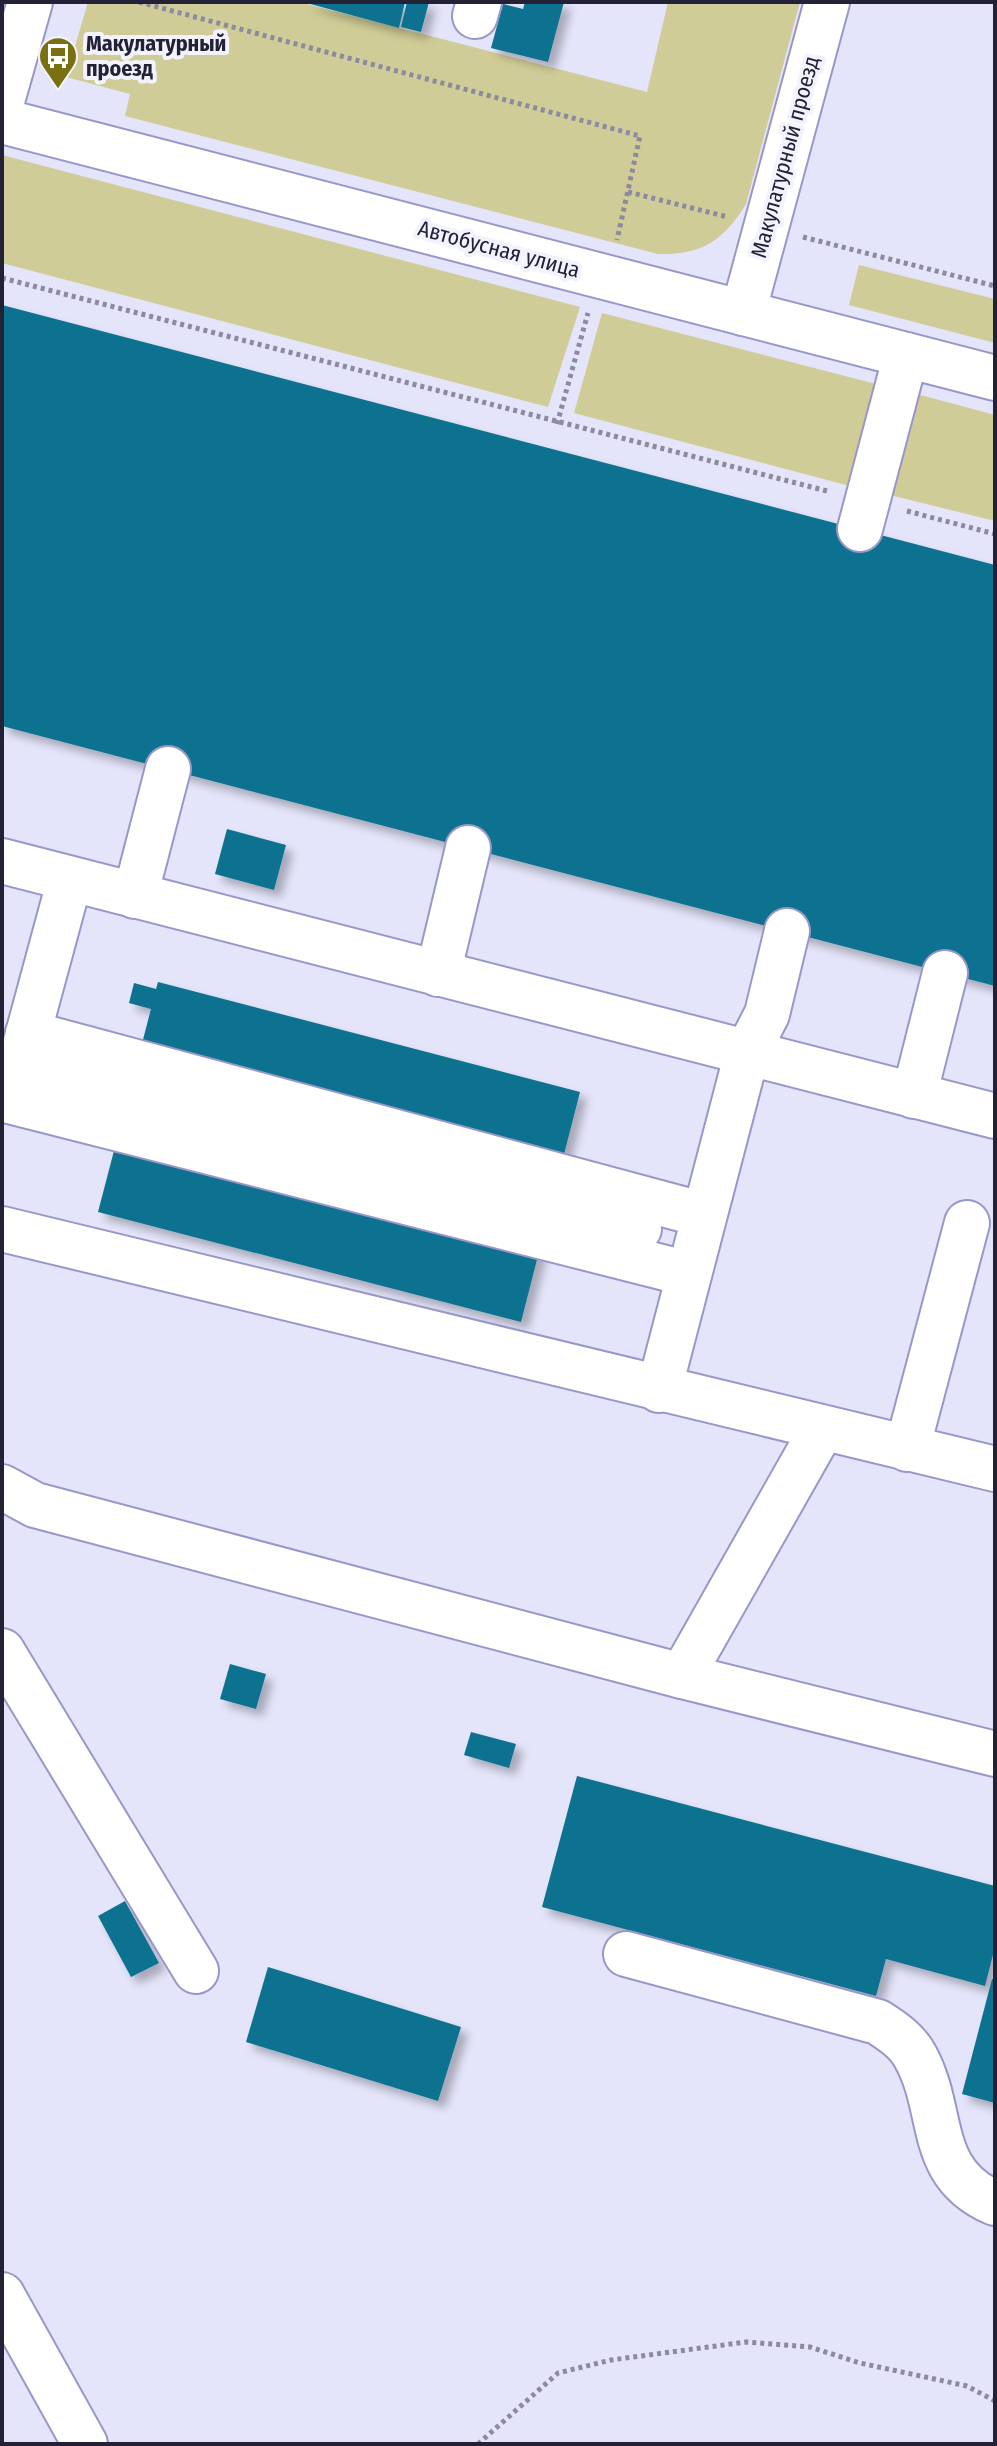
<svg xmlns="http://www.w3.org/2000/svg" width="997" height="2446" viewBox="0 0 997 2446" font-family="'Fira Sans Condensed',sans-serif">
  <defs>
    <filter id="shadow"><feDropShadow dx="7" dy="7" stdDeviation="4" flood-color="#0004"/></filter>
  </defs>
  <rect width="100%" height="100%" fill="#e4e4fa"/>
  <g fill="#d0cc97">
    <path d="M 88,2 L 299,2 L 647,92 L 668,2 L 800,2 L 746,204 C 723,241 702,255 658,254 L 125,116 L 130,94 L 66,77 Z"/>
    <path d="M 2,155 L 580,307 L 548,407 L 2,263 Z"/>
    <path d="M 859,265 L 995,299 L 995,343 L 849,305 Z"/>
    <path d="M 602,313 L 876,384 L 850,486 L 574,413 Z"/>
    <path d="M 917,394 L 995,415 L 995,521 L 890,495 Z"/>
  </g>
  <g fill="#0b728f" filter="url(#shadow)">
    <path d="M 303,2 L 405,2 L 399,28 Z"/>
    <path d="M 407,2 L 429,2 L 421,32 L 401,27 Z"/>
    <path d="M 525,2 L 564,2 L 548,62 L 491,48 L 503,4 L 523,9 Z"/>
    <path d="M 2,305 L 995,565 L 995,986 L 2,726 Z"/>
    <path d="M 227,829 L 286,845 L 274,890 L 215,874 Z"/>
    <path d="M 158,982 L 580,1092 L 521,1322 L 98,1212 L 151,1009 L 129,1003 L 134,983 L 156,989 Z"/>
    <path d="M 230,1664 L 266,1674 L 256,1709 L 220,1699 Z"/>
    <path d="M 471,1732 L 516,1744 L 509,1768 L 464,1755 Z"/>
    <path d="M 577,1776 L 995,1886 L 995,1947 L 985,1986 L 886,1959 L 876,1996 L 542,1907 Z"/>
    <path d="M 125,1901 L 159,1963 L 131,1977 L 98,1916 Z"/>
    <path d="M 268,1967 L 461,2027 L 438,2101 L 246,2042 Z"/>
    <path d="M 992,1979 L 995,1979 L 995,2103 L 962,2094 Z"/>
  </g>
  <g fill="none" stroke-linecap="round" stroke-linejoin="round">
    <defs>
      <g id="minor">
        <path d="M 475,16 L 479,2"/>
        <path d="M 2,101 L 30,2"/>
        <path d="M 2,121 L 995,378"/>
        <path d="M 743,313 L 827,2"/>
        <path d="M 860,529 L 906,355"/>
        <path d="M 2,861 L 995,1116"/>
        <path d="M 135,896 L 168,769"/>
        <path d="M 438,974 L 468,848"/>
        <path d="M 28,1033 L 704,1215"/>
        <path d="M 21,1060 L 70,879"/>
        <path d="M 18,1068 L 639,1229"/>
        <path d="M 914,1096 L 945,973"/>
        <path d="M 9,1101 L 689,1274"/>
        <path d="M 2,1229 L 995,1469"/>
        <path d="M 659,1390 L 747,1053 L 767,1014 L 787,931"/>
        <path d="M 907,1449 L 967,1223"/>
        <path d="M 2,1487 L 35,1505 L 682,1676 L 822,1429"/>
        <path d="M 2,1651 L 196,1971"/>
        <path d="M 682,1676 L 995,1754"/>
        <path d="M 626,1954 L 878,2022 C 892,2031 907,2041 915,2056 C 946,2111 925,2173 995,2203"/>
        <path d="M 2,2295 L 85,2444"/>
      </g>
    </defs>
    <use href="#minor" stroke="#9897ca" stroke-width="48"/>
    <g stroke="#8b8a9f" stroke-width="5" stroke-dasharray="4 4" stroke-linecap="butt">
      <path d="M 139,2 L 640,136 L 617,240"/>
      <path d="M 628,192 L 728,217"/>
      <path d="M 803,237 L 995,286"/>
      <path d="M 2,278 L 827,491"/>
      <path d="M 557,424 L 588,313"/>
      <path d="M 907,511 L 995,534"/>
      <path d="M 478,2444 L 558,2373 L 611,2360 L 746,2342 L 810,2347 L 860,2363 L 967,2386 L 995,2401"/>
    </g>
    <use href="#minor" stroke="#fff" stroke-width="44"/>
  </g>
  <defs>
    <symbol id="bus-pin" viewBox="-11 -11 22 30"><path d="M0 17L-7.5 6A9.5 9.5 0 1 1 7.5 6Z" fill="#787011" stroke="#f2f3fe"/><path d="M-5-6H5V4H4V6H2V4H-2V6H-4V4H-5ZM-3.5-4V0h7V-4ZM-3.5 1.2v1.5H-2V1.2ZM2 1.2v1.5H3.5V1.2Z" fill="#fff"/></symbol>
  </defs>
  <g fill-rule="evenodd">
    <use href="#bus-pin" x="36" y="34" width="44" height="60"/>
  </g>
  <g text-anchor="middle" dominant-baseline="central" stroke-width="8" stroke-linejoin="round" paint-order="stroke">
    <g font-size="22" font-weight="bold" fill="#222135" stroke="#f2f3fe" text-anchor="start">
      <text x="86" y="43">Макулатурный<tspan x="86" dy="25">проезд</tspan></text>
    </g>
    <g font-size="22" fill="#222135" stroke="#f2f3fe">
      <text transform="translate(785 157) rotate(-75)">Макулатурный проезд</text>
      <text transform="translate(499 249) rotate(15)">Автобусная улица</text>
    </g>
  </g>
  <rect width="997" height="2446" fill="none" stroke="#222135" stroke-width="8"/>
</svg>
